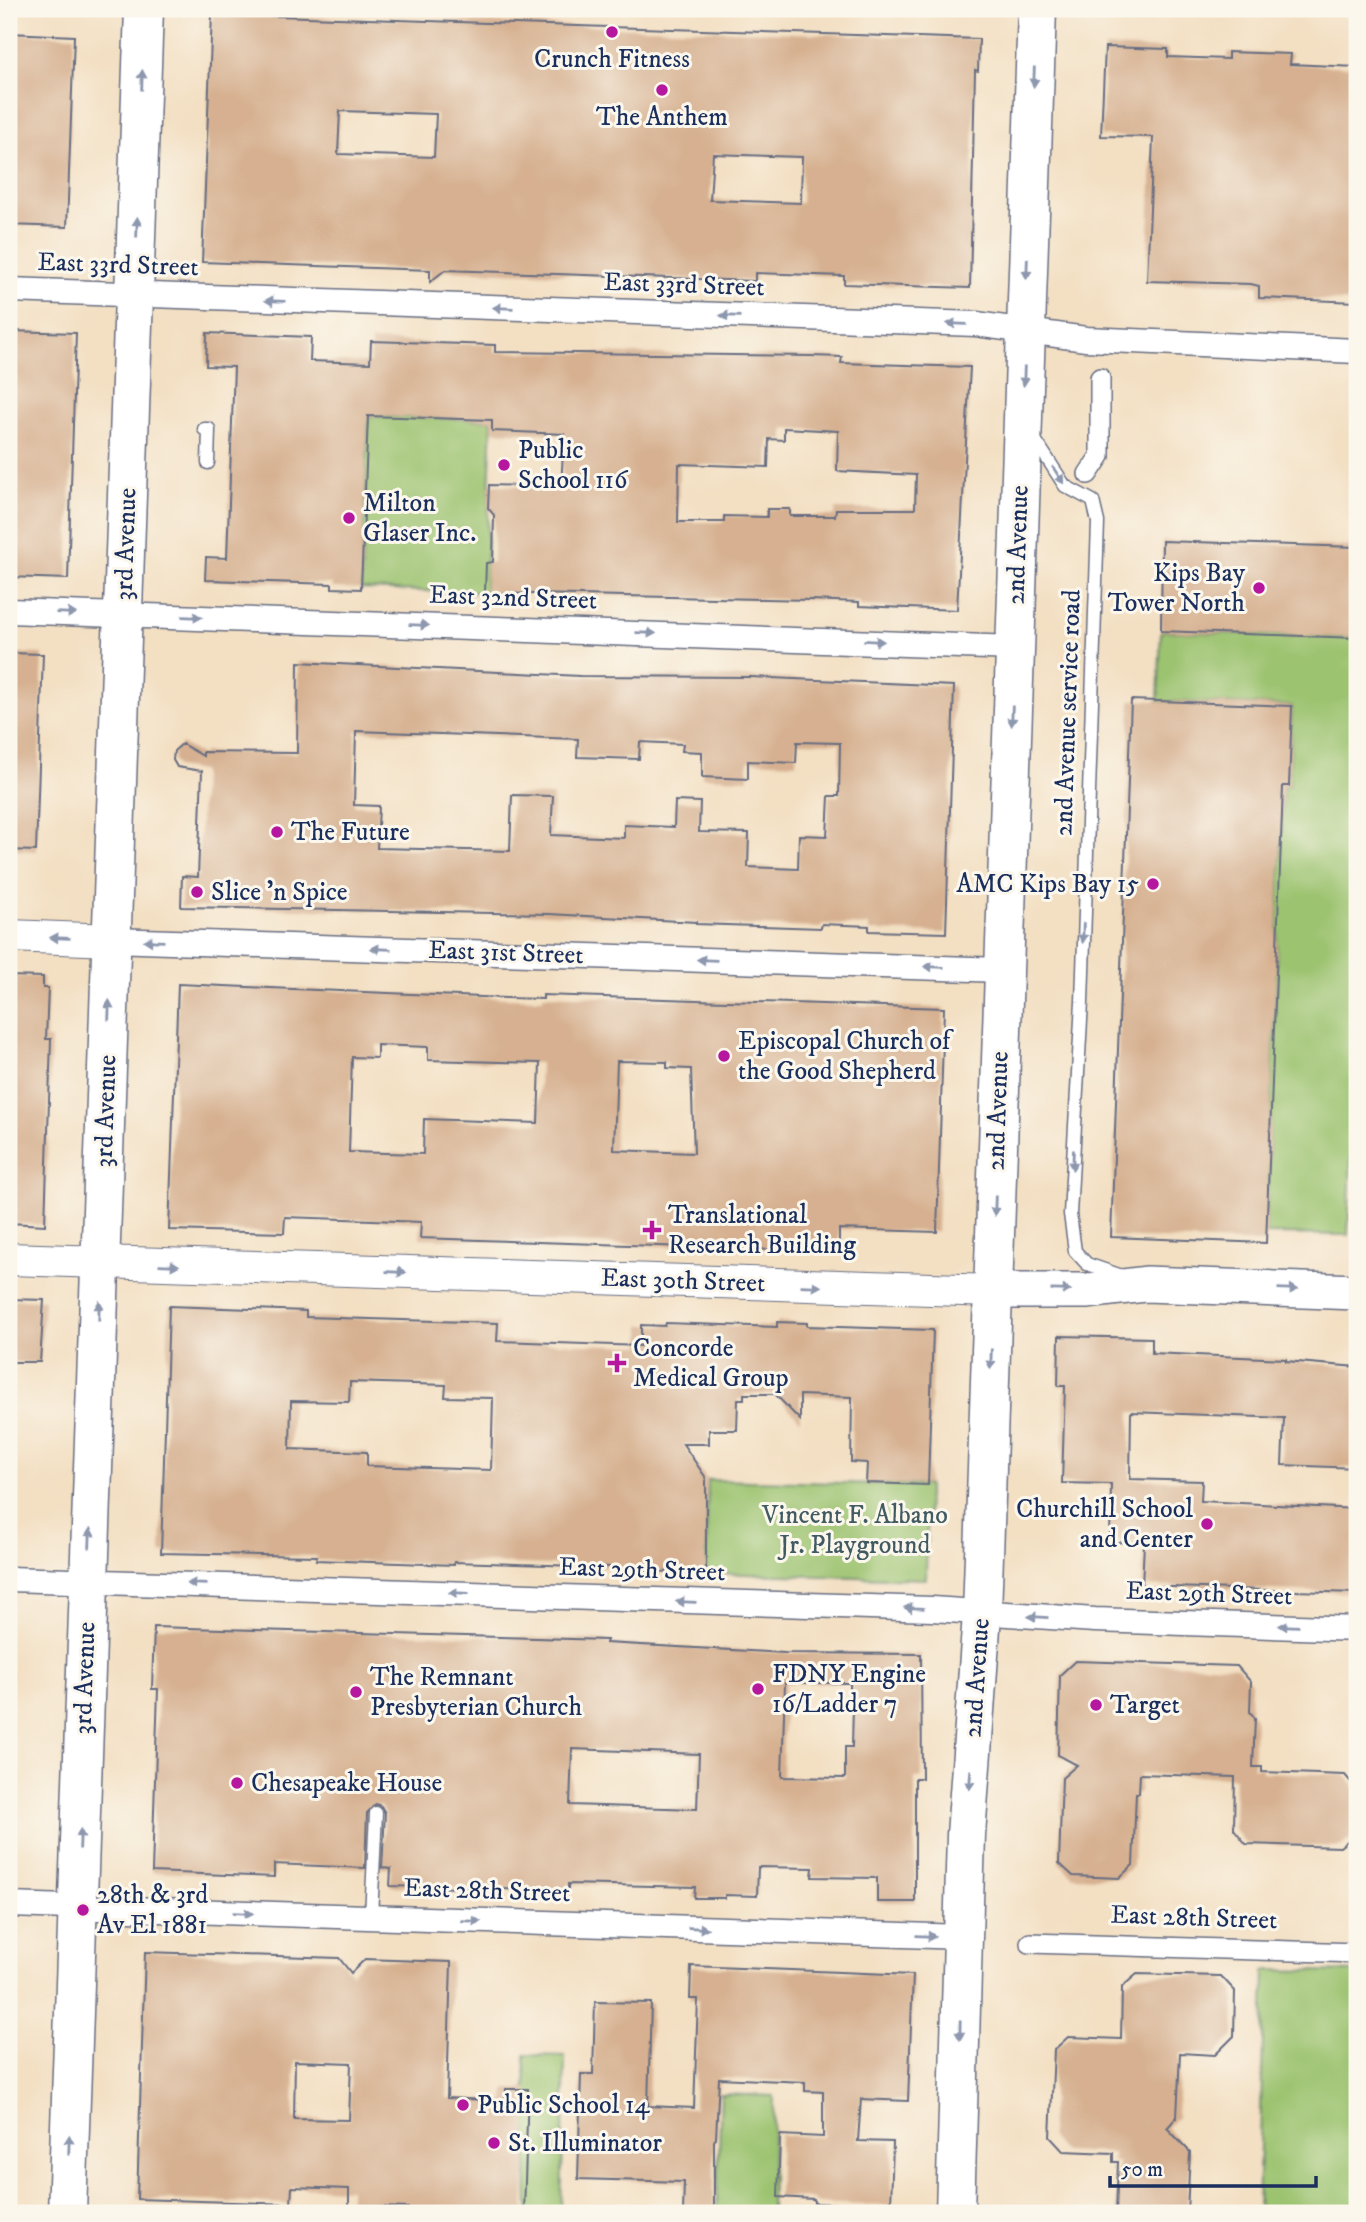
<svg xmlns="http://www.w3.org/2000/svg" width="1366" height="2222" viewBox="0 0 1366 2222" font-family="'IM FELL DW Pica',serif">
  <rect width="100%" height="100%" fill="#fbf7ec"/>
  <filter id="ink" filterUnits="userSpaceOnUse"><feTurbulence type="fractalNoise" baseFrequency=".0143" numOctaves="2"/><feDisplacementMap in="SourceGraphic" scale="14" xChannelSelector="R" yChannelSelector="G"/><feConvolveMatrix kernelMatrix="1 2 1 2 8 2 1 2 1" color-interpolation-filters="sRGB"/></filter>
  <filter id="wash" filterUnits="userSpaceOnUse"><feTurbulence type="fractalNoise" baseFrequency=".00686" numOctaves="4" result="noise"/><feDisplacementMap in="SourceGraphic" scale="28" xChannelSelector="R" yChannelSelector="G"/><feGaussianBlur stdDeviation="1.57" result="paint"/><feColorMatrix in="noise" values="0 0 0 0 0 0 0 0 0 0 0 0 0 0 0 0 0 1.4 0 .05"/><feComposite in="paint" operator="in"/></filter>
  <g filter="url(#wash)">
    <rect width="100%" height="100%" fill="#f3dfc2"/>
    <g fill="#9cc36f" stroke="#5c7966" stroke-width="2">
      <path d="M 368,416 L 492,420 L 485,593 L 361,589 Z"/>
      <path d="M 1161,631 L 1357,638 L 1357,1102 L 1353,1102 L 1348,1235 L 1266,1234 L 1283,786 L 1289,786 L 1292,706 L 1158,701 Z"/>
      <path d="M 708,1480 L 928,1485 L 926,1579 L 706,1573 Z"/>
      <path d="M 1265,1970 L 1357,1972 L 1357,2213 L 1258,2213 Z"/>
      <path d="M 525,2055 L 565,2056 L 561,2213 L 528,2212 Z"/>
      <path d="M 721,2094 L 774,2096 L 771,2213 L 717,2213 Z"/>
    </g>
    <g id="blocks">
      <g fill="#d6b090" fill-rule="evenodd">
        <path d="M 212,14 L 979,39 L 978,71 L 975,70 L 970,288 L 844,284 L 844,276 L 755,273 L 755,281 L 445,270 L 430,282 L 430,270 L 202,262 ZM 340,111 L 436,114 L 434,157 L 338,154 ZM 713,154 L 802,157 L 801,203 L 710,200 Z"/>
        <path d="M 9,33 L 74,36 L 67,227 L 9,225 Z"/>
        <path d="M 1105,47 L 1168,49 L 1168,57 L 1228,59 L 1228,52 L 1291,54 L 1290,64 L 1357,67 L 1357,302 L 1259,298 L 1259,286 L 1251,284 L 1147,281 L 1153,137 L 1101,136 Z"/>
        <path d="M 9,331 L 76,333 L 68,579 L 9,577 Z"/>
        <path d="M 207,333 L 311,337 L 310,361 L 370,363 L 371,341 L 495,345 L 495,352 L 811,356 L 842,357 L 841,363 L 970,367 L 957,610 L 859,606 L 859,602 L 811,600 L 485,593 L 486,563 L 493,562 L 494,515 L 488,508 L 489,485 L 561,487 L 564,434 L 492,431 L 492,420 L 368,416 L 361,589 L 332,588 L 332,584 L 205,580 L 206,557 L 227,558 L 234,367 L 206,366 ZM 784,428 L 838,431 L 837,471 L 916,475 L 915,509 L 836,509 L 835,516 L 790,516 L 790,509 L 767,509 L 767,517 L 724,516 L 724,522 L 678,522 L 679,464 L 768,467 L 769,439 L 784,440 Z"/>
        <path d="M 1162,541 L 1357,547 L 1357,638 L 1161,631 Z"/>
        <path d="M 9,653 L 43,654 L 36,851 L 9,850 Z"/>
        <path d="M 298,662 L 580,676 L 751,677 L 954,686 L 946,933 L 869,931 L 869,926 L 822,924 L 821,928 L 696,924 L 696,922 L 549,914 L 181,907 L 182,876 L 198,877 L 202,771 L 177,767 L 173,760 L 174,751 L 182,744 L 203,756 L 203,752 L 297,753 ZM 356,731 L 578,739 L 577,757 L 639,759 L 640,742 L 683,744 L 682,751 L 702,752 L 702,777 L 748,779 L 748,761 L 796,763 L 797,742 L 840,743 L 839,796 L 829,796 L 827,836 L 799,835 L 798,869 L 748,867 L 749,833 L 699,832 L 700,802 L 675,801 L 674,827 L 624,825 L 624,838 L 551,835 L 553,796 L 512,795 L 510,851 L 377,848 L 379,806 L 354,805 Z"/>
        <path d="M 1131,700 L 1292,706 L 1289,786 L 1283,786 L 1266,1243 L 1111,1237 Z"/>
        <path d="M 9,976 L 43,977 L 43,988 L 48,988 L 46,1039 L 51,1039 L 45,1225 L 9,1223 Z"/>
        <path d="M 178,984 L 506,998 L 543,999 L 543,995 L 944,1008 L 937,1232 L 839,1229 L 839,1252 L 420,1238 L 421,1222 L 372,1220 L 285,1217 L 284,1233 L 169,1230 ZM 377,1045 L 428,1047 L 428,1060 L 540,1063 L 538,1123 L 424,1119 L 423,1154 L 349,1152 L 352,1057 L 377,1058 ZM 617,1061 L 667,1062 L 667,1068 L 691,1069 L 694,1153 L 614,1150 Z"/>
        <path d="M 9,1299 L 44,1300 L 40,1362 L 9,1362 Z"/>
        <path d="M 169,1306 L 306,1311 L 306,1317 L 498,1323 L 497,1341 L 641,1346 L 641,1325 L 665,1326 L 666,1323 L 777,1327 L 777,1322 L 807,1323 L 807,1326 L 933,1330 L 928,1485 L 866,1483 L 867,1463 L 851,1462 L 852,1397 L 800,1395 L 800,1420 L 775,1394 L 744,1394 L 744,1399 L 738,1399 L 737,1430 L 709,1430 L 709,1444 L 683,1444 L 706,1478 L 706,1573 L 642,1571 L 642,1568 L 454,1562 L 454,1565 L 316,1560 L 317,1556 L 161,1553 ZM 350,1382 L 446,1385 L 445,1397 L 493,1398 L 491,1470 L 367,1466 L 367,1452 L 290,1449 L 291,1401 L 349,1402 Z"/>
        <path d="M 1059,1336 L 1152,1338 L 1152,1353 L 1286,1359 L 1286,1361 L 1357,1367 L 1357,1468 L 1282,1465 L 1284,1418 L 1131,1412 L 1130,1479 L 1202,1481 L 1201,1501 L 1357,1509 L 1357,1593 L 1142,1586 L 1144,1543 L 1110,1542 L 1111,1484 L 1062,1483 L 1065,1386 L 1058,1386 Z"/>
        <path d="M 154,1627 L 607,1640 L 606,1643 L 785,1653 L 921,1654 L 922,1778 L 915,1778 L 915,1902 L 877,1902 L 877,1878 L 812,1877 L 813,1868 L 758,1867 L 757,1896 L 725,1895 L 725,1898 L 694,1898 L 695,1887 L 568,1884 L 568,1891 L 390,1886 L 391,1869 L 382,1868 L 385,1813 L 381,1806 L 376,1804 L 367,1813 L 365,1868 L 274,1864 L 274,1877 L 152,1872 L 158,1689 L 152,1689 ZM 785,1683 L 850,1683 L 850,1706 L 853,1706 L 852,1747 L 845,1747 L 845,1778 L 782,1777 ZM 572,1749 L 699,1754 L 697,1809 L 570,1805 Z"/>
        <path d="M 1075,1661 L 1237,1666 L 1251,1682 L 1250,1712 L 1255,1718 L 1253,1767 L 1262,1767 L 1262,1772 L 1345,1775 L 1357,1789 L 1356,1834 L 1340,1847 L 1246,1844 L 1234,1829 L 1235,1777 L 1140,1774 L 1139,1793 L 1136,1793 L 1133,1865 L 1119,1878 L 1073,1876 L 1059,1863 L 1062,1778 L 1077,1765 L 1058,1755 L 1060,1675 Z"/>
        <path d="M 145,1952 L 339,1958 L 351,1973 L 365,1959 L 451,1962 L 447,2098 L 505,2101 L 506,2089 L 528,2089 L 524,2213 L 408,2211 L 408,2208 L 349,2206 L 349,2189 L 292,2187 L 291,2204 L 137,2199 ZM 295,2061 L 351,2063 L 349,2120 L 294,2119 Z"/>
        <path d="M 691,1966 L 913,1975 L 908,2101 L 861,2099 L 858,2141 L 893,2142 L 891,2206 L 814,2203 L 814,2199 L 778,2197 L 780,2135 L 823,2137 L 823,2092 L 805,2091 L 805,2082 L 719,2078 L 716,2138 L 714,2141 L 714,2213 L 683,2213 L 684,2182 L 578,2179 L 581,2074 L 593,2074 L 595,2002 L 651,2003 L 648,2106 L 694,2108 L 698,1999 L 690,1999 Z"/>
        <path d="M 1137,1974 L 1221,1976 L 1235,1991 L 1234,2036 L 1215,2055 L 1180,2053 L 1177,2117 L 1167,2128 L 1190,2152 L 1187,2213 L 1116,2213 L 1118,2162 L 1113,2162 L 1113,2153 L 1063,2151 L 1050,2137 L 1054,2050 L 1068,2037 L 1121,2039 L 1122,1987 Z"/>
      </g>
    </g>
  </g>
  <g filter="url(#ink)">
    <use href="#blocks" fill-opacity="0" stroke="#676d81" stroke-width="2"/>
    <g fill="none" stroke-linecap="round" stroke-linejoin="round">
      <defs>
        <g id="service">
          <path d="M 204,429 L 209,429 L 208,463"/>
          <path d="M 1032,435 L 1065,486 L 1093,501 L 1098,522 L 1082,1002 L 1070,1214 L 1075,1251 L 1087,1264 L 1122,1276"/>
          <path d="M 371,1917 L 376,1813"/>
        </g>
        <g id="pedestrian">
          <path d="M 1088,474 L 1100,456 L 1100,378"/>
          <path d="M 1030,1943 L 1357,1953"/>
        </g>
        <g id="minor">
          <path d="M 9,290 L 976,324 L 1086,339 L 1357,351"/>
          <path d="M 9,611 L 1015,648"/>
          <path d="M 112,940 L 1002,970"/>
          <path d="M 9,1579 L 932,1609 L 1095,1620 L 1357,1629"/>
          <path d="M 9,1905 L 963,1937"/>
        </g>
        <g id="tertiary">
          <path d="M 9,936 L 112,940"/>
          <path d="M 9,1259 L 993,1291"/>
        </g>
        <path id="secondary" d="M 993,1291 L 1088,1291 L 1146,1284 L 1357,1292"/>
        <g id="primary">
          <path d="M 67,2213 L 144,9"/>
          <path d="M 955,2213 L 966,1835 L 982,1614 L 1037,9"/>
        </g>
      </defs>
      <use href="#service" stroke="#676d81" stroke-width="15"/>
      <use href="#pedestrian" stroke="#676d81" stroke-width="22"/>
      <use href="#minor" stroke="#676d81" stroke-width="27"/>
      <use href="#tertiary" stroke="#676d81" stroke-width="34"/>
      <use href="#secondary" stroke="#676d81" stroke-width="38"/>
      <use href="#primary" stroke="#676d81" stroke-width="41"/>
      <use href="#service" stroke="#fff" stroke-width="12"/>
      <use href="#pedestrian" stroke="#fff" stroke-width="19"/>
      <use href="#minor" stroke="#fff" stroke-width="24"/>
      <use href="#tertiary" stroke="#fff" stroke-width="32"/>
      <use href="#secondary" stroke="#fff" stroke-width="35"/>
      <use href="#primary" stroke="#fff" stroke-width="38"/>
    </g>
    <defs><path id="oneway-solid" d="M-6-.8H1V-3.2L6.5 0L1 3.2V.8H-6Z" transform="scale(1.75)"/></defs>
    <g fill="#8d97ae">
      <use href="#oneway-solid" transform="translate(1034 77) rotate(92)"/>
      <use href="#oneway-solid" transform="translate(142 80) rotate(-88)"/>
      <use href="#oneway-solid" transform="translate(137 227) rotate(-88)"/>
      <use href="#oneway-solid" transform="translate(1027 269) rotate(92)"/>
      <use href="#oneway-solid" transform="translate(275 301) rotate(-178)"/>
      <use href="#oneway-solid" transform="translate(503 308) rotate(-178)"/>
      <use href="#oneway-solid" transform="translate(730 316) rotate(-178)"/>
      <use href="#oneway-solid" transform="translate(957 324) rotate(-178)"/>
      <use href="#oneway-solid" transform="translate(1024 376) rotate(92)"/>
      <use href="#oneway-solid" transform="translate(1058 475) rotate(57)"/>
      <use href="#oneway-solid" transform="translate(66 613) rotate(2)"/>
      <use href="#oneway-solid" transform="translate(192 617) rotate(2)"/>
      <use href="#oneway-solid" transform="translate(419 625) rotate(2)"/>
      <use href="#oneway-solid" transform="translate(646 633) rotate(2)"/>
      <use href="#oneway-solid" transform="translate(874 641) rotate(3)"/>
      <use href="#oneway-solid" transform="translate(1012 716) rotate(92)"/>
      <use href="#oneway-solid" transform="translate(1083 933) rotate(92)"/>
      <use href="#oneway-solid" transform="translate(60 938) rotate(-178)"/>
      <use href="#oneway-solid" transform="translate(154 941) rotate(-178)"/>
      <use href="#oneway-solid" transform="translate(381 949) rotate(-178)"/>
      <use href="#oneway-solid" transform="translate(707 960) rotate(-178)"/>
      <use href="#oneway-solid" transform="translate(934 967) rotate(-178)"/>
      <use href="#oneway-solid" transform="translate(109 1010) rotate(-88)"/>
      <use href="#oneway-solid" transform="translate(1073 1160) rotate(93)"/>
      <use href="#oneway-solid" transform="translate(995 1206) rotate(92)"/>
      <use href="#oneway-solid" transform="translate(169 1265) rotate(2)"/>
      <use href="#oneway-solid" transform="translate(396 1272) rotate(2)"/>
      <use href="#oneway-solid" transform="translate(811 1286) rotate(2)"/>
      <use href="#oneway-solid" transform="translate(1288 1289) rotate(2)"/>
      <use href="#oneway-solid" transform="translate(1061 1290) rotate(1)"/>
      <use href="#oneway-solid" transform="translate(99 1311) rotate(-89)"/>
      <use href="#oneway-solid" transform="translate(991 1359) rotate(92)"/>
      <use href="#oneway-solid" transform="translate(90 1538) rotate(-88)"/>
      <use href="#oneway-solid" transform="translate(197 1584) rotate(-178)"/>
      <use href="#oneway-solid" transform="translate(459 1593) rotate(-178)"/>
      <use href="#oneway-solid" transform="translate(686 1602) rotate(-178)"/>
      <use href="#oneway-solid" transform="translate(914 1608) rotate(-178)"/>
      <use href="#oneway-solid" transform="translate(1038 1617) rotate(-177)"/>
      <use href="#oneway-solid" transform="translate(1289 1626) rotate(-178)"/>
      <use href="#oneway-solid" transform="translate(970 1780) rotate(94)"/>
      <use href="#oneway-solid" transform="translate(80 1839) rotate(-88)"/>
      <use href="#oneway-solid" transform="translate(243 1913) rotate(2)"/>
      <use href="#oneway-solid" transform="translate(471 1921) rotate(2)"/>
      <use href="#oneway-solid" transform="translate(698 1928) rotate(2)"/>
      <use href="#oneway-solid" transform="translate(926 1936) rotate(2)"/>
      <use href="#oneway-solid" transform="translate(960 2030) rotate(91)"/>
      <use href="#oneway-solid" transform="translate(69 2145) rotate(-88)"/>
    </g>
  </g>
  <g fill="#b5179e" stroke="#fbf7ec" stroke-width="2.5">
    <circle cx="612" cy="32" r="7"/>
    <circle cx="662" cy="90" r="7"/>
    <circle cx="504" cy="465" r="7"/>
    <circle cx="349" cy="518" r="7"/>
    <circle cx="1259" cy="588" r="7"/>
    <circle cx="277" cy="832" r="7"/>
    <circle cx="1153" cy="884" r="7"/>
    <circle cx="197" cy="892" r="7"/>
    <circle cx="724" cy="1056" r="7"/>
    <path d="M648.5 1219.5h7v7h7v7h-7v7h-7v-7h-7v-7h7z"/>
    <path d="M613.5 1352.5h7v7h7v7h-7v7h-7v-7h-7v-7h7z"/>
    <circle cx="1207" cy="1524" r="7"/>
    <circle cx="758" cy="1689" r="7"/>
    <circle cx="356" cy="1692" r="7"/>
    <circle cx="1096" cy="1705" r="7"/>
    <circle cx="237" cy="1783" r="7"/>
    <circle cx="83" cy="1910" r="7"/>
    <circle cx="463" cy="2105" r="7"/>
    <circle cx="494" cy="2143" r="7"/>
  </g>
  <g text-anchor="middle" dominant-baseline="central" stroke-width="6" stroke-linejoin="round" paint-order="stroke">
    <g font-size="26" fill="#1b2f5e" stroke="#fbf7ec" text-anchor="start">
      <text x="612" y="59" text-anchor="middle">Crunch Fitness</text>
      <text x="662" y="117" text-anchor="middle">The Anthem</text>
      <text x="518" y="450">Public<tspan x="518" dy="30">School 116</tspan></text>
      <text x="363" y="503">Milton<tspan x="363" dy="30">Glaser Inc.</tspan></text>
      <text x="1245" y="573" text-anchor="end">Kips Bay<tspan x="1245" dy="30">Tower North</tspan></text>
      <text x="291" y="832">The Future</text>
      <text x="1139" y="884" text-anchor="end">AMC Kips Bay 15</text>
      <text x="211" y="892">Slice 'n Spice</text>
      <text x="738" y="1041">Episcopal Church of<tspan x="738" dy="30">the Good Shepherd</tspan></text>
      <text x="668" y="1215">Translational<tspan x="668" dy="30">Research Building</tspan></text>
      <text x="633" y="1348">Concorde<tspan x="633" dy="30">Medical Group</tspan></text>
      <text x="1193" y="1509" text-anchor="end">Churchill School<tspan x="1193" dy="30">and Center</tspan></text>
      <text x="772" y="1674">FDNY Engine<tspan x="772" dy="30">16/Ladder 7</tspan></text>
      <text x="370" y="1677">The Remnant<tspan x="370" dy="30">Presbyterian Church</tspan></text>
      <text x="1110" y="1705">Target</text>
      <text x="251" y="1783">Chesapeake House</text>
      <text x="97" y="1895">28th &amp; 3rd<tspan x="97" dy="30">Av El 1881</tspan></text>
      <text x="477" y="2105">Public School 14</text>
      <text x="508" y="2143">St. Illuminator</text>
    </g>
    <g font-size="26" fill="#1b2f5e" stroke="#fbf7ec">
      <text transform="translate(118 265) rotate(2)">East 33rd Street</text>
      <text transform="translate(684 285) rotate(2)">East 33rd Street</text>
      <text transform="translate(126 544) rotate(-88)">3rd Avenue</text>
      <text transform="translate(1018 545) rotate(-88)">2nd Avenue</text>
      <text transform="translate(513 598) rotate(2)">East 32nd Street</text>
      <text transform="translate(1068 713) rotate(-88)">2nd Avenue service road</text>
      <text transform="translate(506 953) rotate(2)">East 31st Street</text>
      <text transform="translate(106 1111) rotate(-88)">3rd Avenue</text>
      <text transform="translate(998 1111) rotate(-88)">2nd Avenue</text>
      <text transform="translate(683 1281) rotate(2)">East 30th Street</text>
      <text transform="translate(642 1570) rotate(2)">East 29th Street</text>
      <text transform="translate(1209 1594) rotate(2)">East 29th Street</text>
      <text transform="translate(85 1678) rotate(-88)">3rd Avenue</text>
      <text transform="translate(977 1678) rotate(-86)">2nd Avenue</text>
      <text transform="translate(487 1891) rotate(2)">East 28th Street</text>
      <text transform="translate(1194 1918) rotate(2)">East 28th Street</text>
    </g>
    <g font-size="26" fill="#425b63" stroke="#fbf7ec">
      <text x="855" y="1515">Vincent F. Albano<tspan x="855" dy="30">Jr. Playground</tspan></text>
    </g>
  </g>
  <rect width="1366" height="2222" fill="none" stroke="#fbf7ec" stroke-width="35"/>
  <path d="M1110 2176v10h206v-10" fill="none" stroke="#1b2f5e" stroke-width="3.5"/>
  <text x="1121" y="2176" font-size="21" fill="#1b2f5e" stroke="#fbf7ec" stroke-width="5" paint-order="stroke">50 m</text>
</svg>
